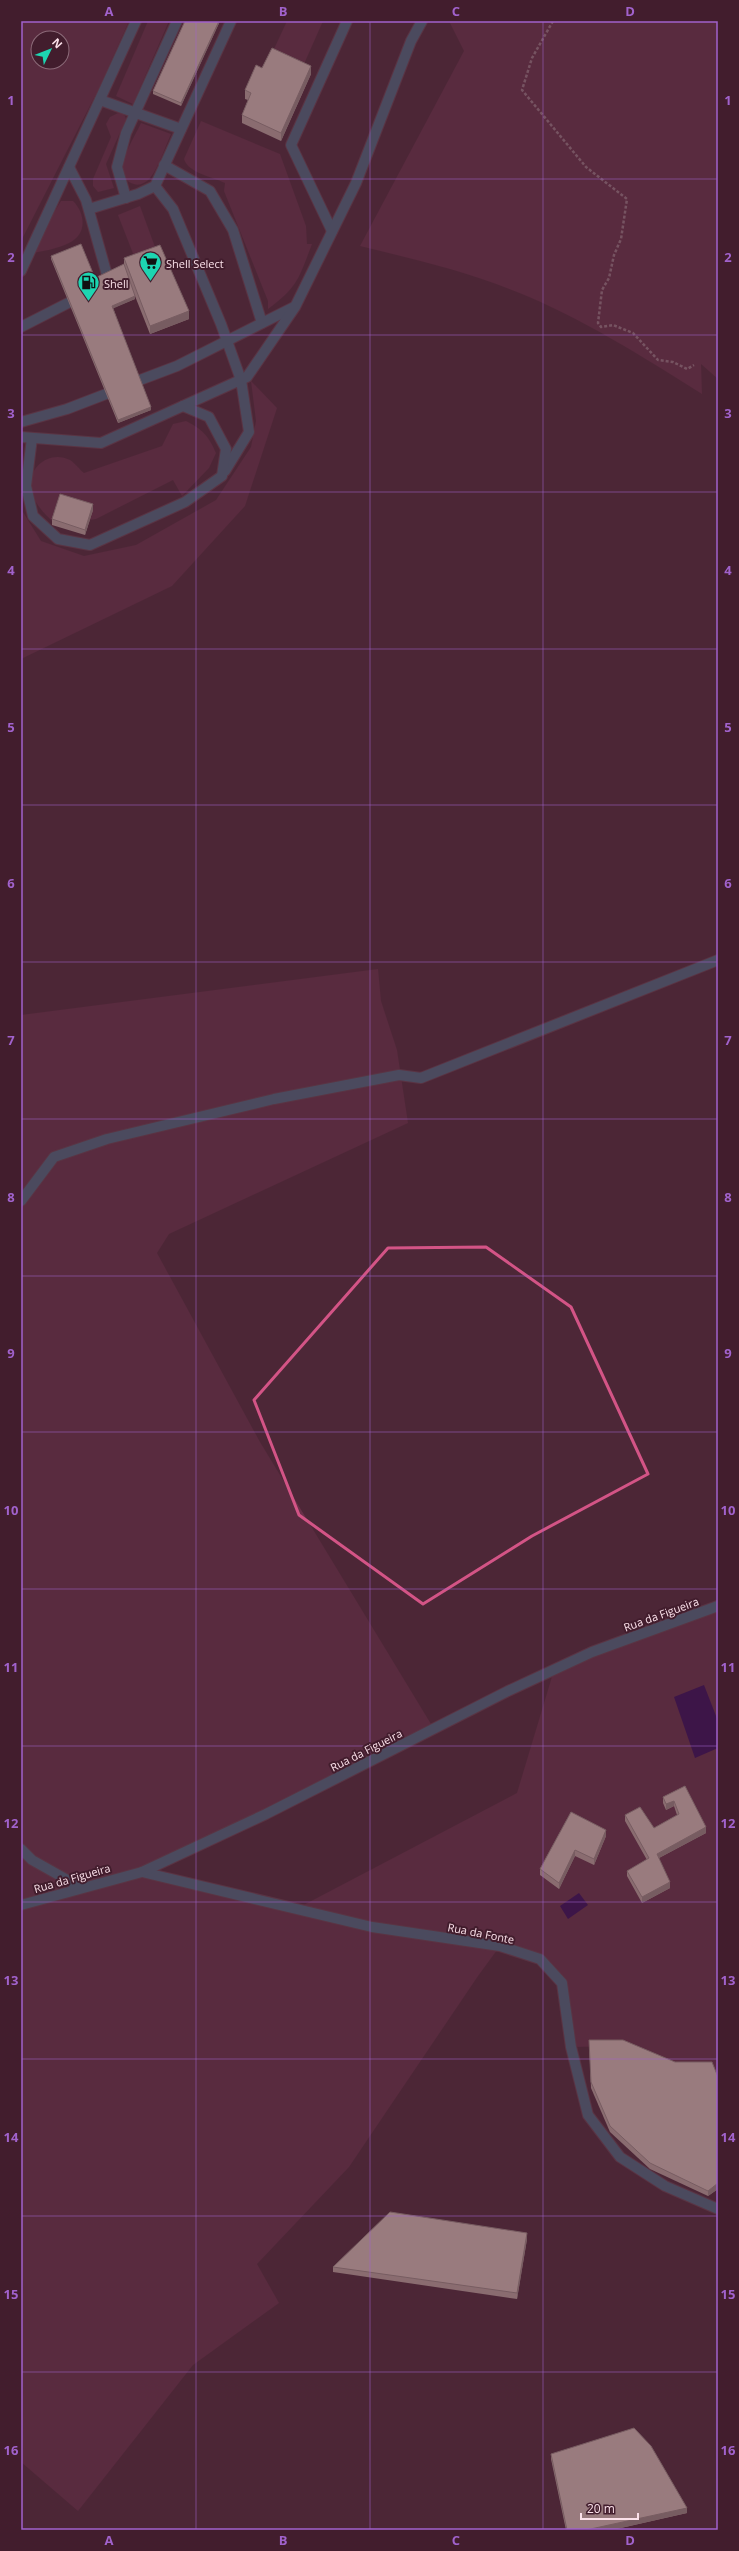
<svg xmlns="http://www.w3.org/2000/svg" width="739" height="2551" viewBox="0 0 739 2551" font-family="'Open Sans',sans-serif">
  <rect width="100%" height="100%" fill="#4d2737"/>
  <g fill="#683149" fill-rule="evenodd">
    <path d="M 21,21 L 129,21 L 98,90 L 21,241 ZM 38,38 L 62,38 L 62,62 L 38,62 Z"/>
    <path d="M 148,21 L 169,21 L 133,104 L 116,96 Z"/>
    <path d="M 287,21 L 323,21 L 304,64 L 274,49 Z"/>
    <path d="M 449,21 L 718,21 L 718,379 L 701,364 L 702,394 C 643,357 582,318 517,292 C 466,271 413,259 360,246 L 464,51 Z"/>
    <path d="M 118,113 L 124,114 L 126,119 L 106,164 L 114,188 L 98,192 L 93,186 L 93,179 L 111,137 L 106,124 L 110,117 Z"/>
    <path d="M 201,121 L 280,154 L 306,226 L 307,244 L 312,244 C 299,278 298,287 268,309 L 268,301 L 224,191 L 225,183 C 213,177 188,173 184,159 Z"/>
    <path d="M 141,123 L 171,134 C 165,147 159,167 150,178 C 146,183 139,186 134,184 C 108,176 134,139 141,123 Z"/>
    <path d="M 61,201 L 73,201 C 85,213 88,234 69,243 C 58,249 42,251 29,254 Z"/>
    <path d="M 140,206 L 155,247 L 134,256 L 118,215 Z"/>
    <path d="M 251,381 L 277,408 L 245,506 L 172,586 L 21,659 L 21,509 L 41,541 L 84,556 L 136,545 L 216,500 L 251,447 L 256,421 Z"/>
    <path d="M 186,421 C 202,429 209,436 216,453 L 209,468 L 182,496 L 173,480 L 96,519 L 90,520 L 92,513 L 60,500 L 52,521 C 44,513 36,505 32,494 C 24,470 48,449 70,460 C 75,463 80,470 84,473 L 162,446 L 173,424 Z"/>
    <path d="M 378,969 L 381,1001 L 397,1050 L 408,1123 L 169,1234 L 157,1253 L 260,1442 L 434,1729 L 142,1871 L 296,1909 L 517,1793 L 554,1670 L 718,1606 L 718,2083 L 623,2046 L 571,2047 L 561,1983 L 540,1959 L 500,1946 L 478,1976 L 349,2167 L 257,2264 L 279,2303 L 193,2365 L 78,2511 L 21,2462 L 21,1015 Z"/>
  </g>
  <g fill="#2b015e">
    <path d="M 704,1685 L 718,1721 L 718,1748 L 695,1758 L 674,1697 Z"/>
    <path d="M 579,1893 L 588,1905 L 568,1919 L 560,1906 Z"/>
  </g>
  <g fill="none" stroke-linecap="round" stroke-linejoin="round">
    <defs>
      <g id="minor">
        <path d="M 100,100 L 181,129"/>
        <path d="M 164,165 L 210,191 L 233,230 L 262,323"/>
        <path d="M 69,167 L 86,200 L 107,275"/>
        <path d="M 155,186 L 173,209 L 221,324 L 241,380 L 249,432 L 225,471"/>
        <path d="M 126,198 L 117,167 L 126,133 L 177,21"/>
        <path d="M 89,209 L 138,194 L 155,186 L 231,21"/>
        <path d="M 332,231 L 291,145 L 347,21"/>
        <path d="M 21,271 L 136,21"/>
        <path d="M 21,327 L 68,303"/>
        <path d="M 140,380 L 177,366 L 294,307"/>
        <path d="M 21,422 L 67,409 L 106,394"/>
        <path d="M 21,437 L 101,443 L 247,377 L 295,307 L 356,183 L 411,41 L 422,21"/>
        <path d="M 32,438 L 26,486 L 33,516 L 58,539 L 90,545 L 185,502 L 222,476 L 226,449 L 209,417 L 183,406"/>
        <path d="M 21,1201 L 54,1157 L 107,1139 L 274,1099 L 399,1075 L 421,1078 L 718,960"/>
        <path d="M 21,1849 L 32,1860 L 80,1887"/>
        <path d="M 142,1872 L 372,1927 L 500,1946 L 540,1959 L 562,1983 L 571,2047 L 588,2115 L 620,2157 L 665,2186 L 718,2209"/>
        <path d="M 21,1905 L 142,1872 L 266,1814 L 508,1691 L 592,1652 L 718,1606"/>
      </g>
    </defs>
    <use href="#minor" stroke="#694554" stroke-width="12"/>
    <path stroke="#a98a96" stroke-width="2.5" stroke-dasharray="3 2" stroke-linecap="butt" d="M 553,21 L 532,58 L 522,90 L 586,167 L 627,199 L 621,239 L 614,255 L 609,278 L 602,290 L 598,323 L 601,327 L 613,325 L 633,333 L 658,360 L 673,362 L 687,369 L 694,365"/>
    <use href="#minor" stroke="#49768f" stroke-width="10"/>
  </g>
  <g fill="#d4c2b7">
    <path d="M 185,21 L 220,21 L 181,106 L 153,94 L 153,91 Z"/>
    <path d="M 262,68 L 311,74 L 281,141 L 242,123 L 242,115 L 248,100 L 245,99 L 245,90 Z"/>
    <path d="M 51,256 L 95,278 L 124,264 L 124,258 L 189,319 L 150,334 L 135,296 L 135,299 L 113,308 L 151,410 L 118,423 L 51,259 Z"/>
    <path d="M 93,510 L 85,535 L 52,525 L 52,519 Z"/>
    <path d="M 685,1786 L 706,1833 L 659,1858 L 670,1888 L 642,1903 L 627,1876 L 627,1871 L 647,1860 L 625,1821 L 625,1815 L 654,1828 L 677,1815 L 674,1806 L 666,1810 L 663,1803 L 663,1797 Z"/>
    <path d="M 571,1812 L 606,1836 L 594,1865 L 575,1856 L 559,1889 L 540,1875 L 540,1869 Z"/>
    <path d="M 589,2040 L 675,2062 L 718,2077 L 718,2189 L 708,2196 L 650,2169 L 610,2132 L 591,2088 Z"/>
    <path d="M 527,2239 L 517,2299 L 333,2272 L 333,2267 Z"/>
    <path d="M 551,2454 L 687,2513 L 612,2530 L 566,2530 L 551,2459 Z"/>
  </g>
  <g fill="#ac9e95">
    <path d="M 219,21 L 220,21 L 181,106 L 181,103 Z"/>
    <path d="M 311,66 L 311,74 L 281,141 L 281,133 Z"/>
    <path d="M 135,296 L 135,299 L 112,309 L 112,306 Z"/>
    <path d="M 189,311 L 189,319 L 150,334 L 150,326 Z"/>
    <path d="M 151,407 L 151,410 L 118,423 L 118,420 Z"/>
    <path d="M 93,504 L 93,510 L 85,535 L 85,530 Z"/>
    <path d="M 674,1801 L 674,1806 L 666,1810 L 666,1804 Z"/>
    <path d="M 706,1827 L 706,1833 L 657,1859 L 657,1854 Z"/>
    <path d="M 606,1830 L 606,1836 L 594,1865 L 594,1859 Z"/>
    <path d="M 575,1850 L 575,1856 L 559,1889 L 559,1883 Z"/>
    <path d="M 670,1882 L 670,1888 L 642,1903 L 642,1897 Z"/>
    <path d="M 718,2183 L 718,2189 L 708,2196 L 708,2191 Z"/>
    <path d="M 527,2233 L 527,2239 L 517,2299 L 517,2293 Z"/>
    <path d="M 687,2508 L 687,2513 L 612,2530 L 586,2530 Z"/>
  </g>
  <g fill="#f6e2d5" stroke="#ac9e95">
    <path d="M 185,21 L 219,21 L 181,103 L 153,91 Z"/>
    <path d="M 272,48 L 311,66 L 281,133 L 242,115 L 251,93 L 245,90 L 256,65 L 262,68 Z"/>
    <path d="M 81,244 L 95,278 L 124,264 L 135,296 L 112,306 L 151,407 L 118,420 L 51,256 Z"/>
    <path d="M 160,245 L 189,311 L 150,326 L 124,258 Z"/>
    <path d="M 60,494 L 93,504 L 85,530 L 52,519 Z"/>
    <path d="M 685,1786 L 706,1827 L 657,1854 L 670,1882 L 642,1897 L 627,1871 L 649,1858 L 625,1815 L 640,1807 L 654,1828 L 679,1814 L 674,1801 L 666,1804 L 663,1797 Z"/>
    <path d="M 571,1812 L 606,1830 L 594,1859 L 575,1850 L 559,1883 L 540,1869 Z"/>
    <path d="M 589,2040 L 623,2040 L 675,2062 L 712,2062 L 718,2077 L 718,2183 L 708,2191 L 650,2163 L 610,2126 L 591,2082 Z"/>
    <path d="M 390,2212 L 527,2233 L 517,2293 L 333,2267 Z"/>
    <path d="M 634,2428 L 651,2446 L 687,2508 L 586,2530 L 567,2530 L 551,2454 Z"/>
  </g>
  <path d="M0 0H739V2551H0ZM 486,1247 L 571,1307 L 648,1474 L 532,1536 L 423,1604 L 299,1515 L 254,1400 L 388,1248 Z" fill="#4d2737" fill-opacity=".55" fill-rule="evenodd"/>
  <path fill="none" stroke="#d35486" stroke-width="3" stroke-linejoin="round" d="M 486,1247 L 571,1307 L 648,1474 L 532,1536 L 423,1604 L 299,1515 L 254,1400 L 388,1248 Z"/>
  <path fill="none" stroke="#a162cc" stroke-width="1" stroke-opacity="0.55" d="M 196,21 L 196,2530M 370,21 L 370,2530M 543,21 L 543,2530M 21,179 L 718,179M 21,335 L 718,335M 21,492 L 718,492M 21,649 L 718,649M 21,805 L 718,805M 21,962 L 718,962M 21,1119 L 718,1119M 21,1276 L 718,1276M 21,1432 L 718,1432M 21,1589 L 718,1589M 21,1746 L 718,1746M 21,1902 L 718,1902M 21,2059 L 718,2059M 21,2216 L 718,2216M 21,2372 L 718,2372"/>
  <defs>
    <symbol id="supermarket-pin" viewBox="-11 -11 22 30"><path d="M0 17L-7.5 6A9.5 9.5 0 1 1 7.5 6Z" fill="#1dd5b1" stroke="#421d2d"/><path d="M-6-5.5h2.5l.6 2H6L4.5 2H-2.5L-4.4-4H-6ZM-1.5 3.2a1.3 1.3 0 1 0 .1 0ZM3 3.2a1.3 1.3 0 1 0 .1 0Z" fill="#111"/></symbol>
    <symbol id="fuel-pin" viewBox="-11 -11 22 30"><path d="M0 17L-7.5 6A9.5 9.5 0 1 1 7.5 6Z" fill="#1dd5b1" stroke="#421d2d"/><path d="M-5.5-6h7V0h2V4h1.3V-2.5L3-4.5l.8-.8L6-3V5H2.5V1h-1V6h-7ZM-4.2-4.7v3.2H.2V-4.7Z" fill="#111"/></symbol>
  </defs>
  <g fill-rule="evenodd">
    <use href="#supermarket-pin" x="138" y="250" width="25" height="34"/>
    <use href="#fuel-pin" x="76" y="270" width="25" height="34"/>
  </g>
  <g text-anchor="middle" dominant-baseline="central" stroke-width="4" stroke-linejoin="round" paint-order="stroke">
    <g font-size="11" fill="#fbe1ea" stroke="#421d2d" text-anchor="start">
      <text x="166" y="263">Shell Select</text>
      <text x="104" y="283">Shell</text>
    </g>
    <g font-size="11" fill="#fbe1ea" stroke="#421d2d">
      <text transform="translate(661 1614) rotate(-20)">Rua da Figueira</text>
      <text transform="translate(366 1750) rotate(-27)">Rua da Figueira</text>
      <text transform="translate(72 1878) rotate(-16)">Rua da Figueira</text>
      <text transform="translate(481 1933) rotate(11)">Rua da Fonte</text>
    </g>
  </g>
  <rect width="739" height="2551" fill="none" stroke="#421d2d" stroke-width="44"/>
  <g transform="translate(50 50) rotate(47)"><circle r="19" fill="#421d2d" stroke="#8c6b79"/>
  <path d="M0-3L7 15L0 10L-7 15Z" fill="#1dd5b1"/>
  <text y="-6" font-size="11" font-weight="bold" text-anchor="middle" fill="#fbe1ea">N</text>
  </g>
  <path d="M581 2513v6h57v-6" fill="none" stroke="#fbe1ea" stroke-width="2"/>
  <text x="587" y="2513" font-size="12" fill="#fbe1ea" stroke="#421d2d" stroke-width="3" paint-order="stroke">20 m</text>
  <rect x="22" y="22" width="695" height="2507" fill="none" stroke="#a162cc" stroke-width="1.5"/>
  <g font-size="13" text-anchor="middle" font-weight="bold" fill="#a162cc">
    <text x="109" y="16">A</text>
    <text x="283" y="16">B</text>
    <text x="456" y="16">C</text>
    <text x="630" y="16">D</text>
    <text x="11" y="105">1</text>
    <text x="728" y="105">1</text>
    <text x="11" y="262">2</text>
    <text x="728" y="262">2</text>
    <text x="11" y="418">3</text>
    <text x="728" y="418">3</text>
    <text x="11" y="575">4</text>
    <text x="728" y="575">4</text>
    <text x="11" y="732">5</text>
    <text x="728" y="732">5</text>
    <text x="11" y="888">6</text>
    <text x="728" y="888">6</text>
    <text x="11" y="1045">7</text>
    <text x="728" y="1045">7</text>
    <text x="11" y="1202">8</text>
    <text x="728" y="1202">8</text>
    <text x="11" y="1358">9</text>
    <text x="728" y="1358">9</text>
    <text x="11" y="1515">10</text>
    <text x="728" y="1515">10</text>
    <text x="11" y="1672">11</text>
    <text x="728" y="1672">11</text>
    <text x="11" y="1828">12</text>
    <text x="728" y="1828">12</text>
    <text x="11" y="1985">13</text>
    <text x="728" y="1985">13</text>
    <text x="11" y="2142">14</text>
    <text x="728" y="2142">14</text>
    <text x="11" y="2299">15</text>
    <text x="728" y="2299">15</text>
    <text x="11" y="2455">16</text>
    <text x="728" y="2455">16</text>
    <text x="109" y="2545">A</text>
    <text x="283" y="2545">B</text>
    <text x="456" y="2545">C</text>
    <text x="630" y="2545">D</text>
  </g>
</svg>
